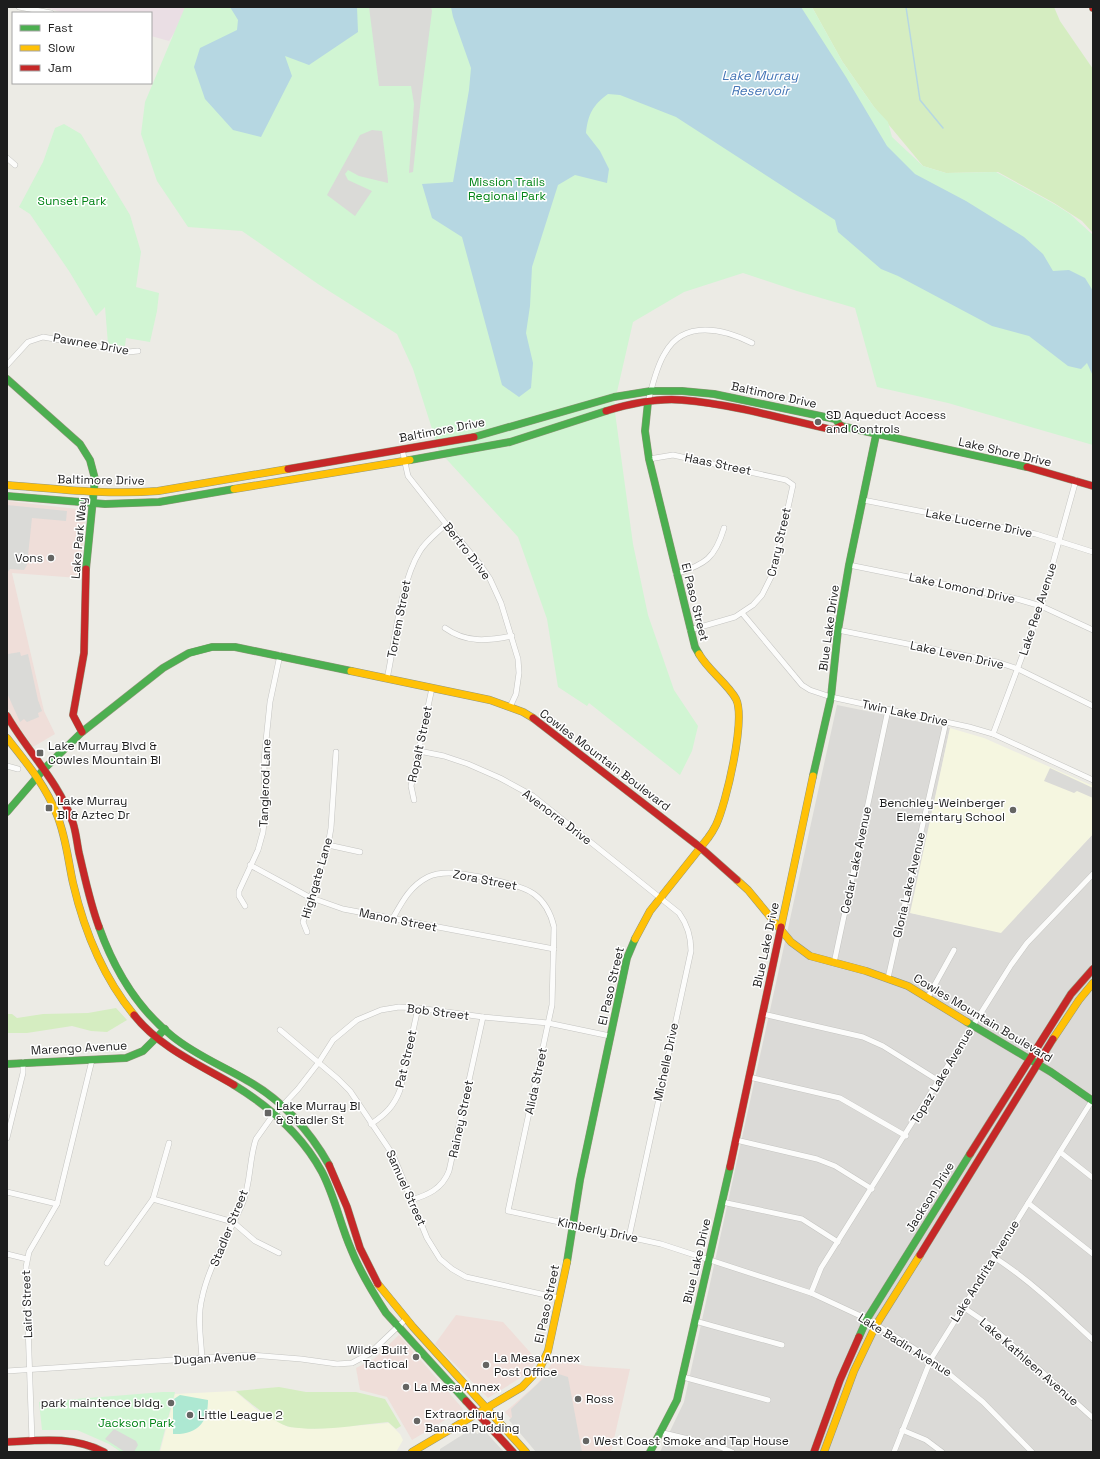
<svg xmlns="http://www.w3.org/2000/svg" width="1100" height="1459" viewBox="0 0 1100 1459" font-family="'Space Grotesk',sans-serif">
  <rect width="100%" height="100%" fill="#ecebe5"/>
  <path fill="#dbdad7" d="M 837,705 L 950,728 L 911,913 L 1001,932 L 1093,834 L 1093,1452 L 660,1452 L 684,1402 Z"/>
  <g fill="#efded9">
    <path d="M 7,501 L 86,510 L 79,578 L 12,573 L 44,711 L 55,734 L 33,747 L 10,714 L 7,706 Z"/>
    <path d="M 456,1315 L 503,1322 L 537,1360 L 530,1372 L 488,1398 L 435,1344 Z"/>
    <path d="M 399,1335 L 463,1409 L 412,1440 L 387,1397 L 360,1390 L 356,1368 L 374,1359 Z"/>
    <path d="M 555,1359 L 586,1366 L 630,1369 L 611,1452 L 540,1452 L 505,1412 L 537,1384 Z"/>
  </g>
  <path fill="#eadee4" d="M 43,7 L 191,7 L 169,41 L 151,36 L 151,13 L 65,13 Z"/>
  <g fill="#f5f6e0">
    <path d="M 950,728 L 984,738 L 1093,786 L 1093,834 L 1001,933 L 910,913 Z"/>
    <path d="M 235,1391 L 257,1410 L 288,1427 L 315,1429 L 389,1423 L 400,1434 L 403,1440 L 396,1452 L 160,1452 L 175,1394 Z"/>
  </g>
  <g fill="#d5edc1">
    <path d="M 812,7 L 1054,7 L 1060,21 L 1093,69 L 1093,233 L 1082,221 L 1054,203 L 998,172 L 946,173 L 923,166 L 874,107 L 842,61 Z"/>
    <path d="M 116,1008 L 127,1020 L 107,1032 L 91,1031 L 72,1026 L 27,1033 L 7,1033 L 7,1014 L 12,1014 L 17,1018 L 43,1014 L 88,1013 Z"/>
    <path d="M 279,1387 L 306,1392 L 356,1392 L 385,1399 L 401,1426 L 396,1429 L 388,1422 C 356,1425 322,1432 290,1427 C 277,1425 246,1400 236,1391 Z"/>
  </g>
  <g fill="#d1f5d3">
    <path d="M 185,7 L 812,7 L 842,61 L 874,107 L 888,122 L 892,137 L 923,166 L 946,173 L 996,172 L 1056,205 L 1070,214 L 1093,235 L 1093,445 L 948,403 L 877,387 L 855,308 L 797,291 L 743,273 L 684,292 L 633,322 L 614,405 L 633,544 L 648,615 L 674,690 L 698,726 L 692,751 L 680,775 L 589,703 L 587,706 L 558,687 L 547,619 L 518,537 L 439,451 L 413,369 L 397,334 L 318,284 L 242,231 L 188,227 L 157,181 L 141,134 L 145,102 Z"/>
    <path d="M 64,124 L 81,134 L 130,215 L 141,252 L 136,287 L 159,293 L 157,311 L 150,342 L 126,338 L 125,346 L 108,344 L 105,307 L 96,316 L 69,271 L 30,214 L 19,207 L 43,162 L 55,128 Z"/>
    <path d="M 163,1392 L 175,1392 L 159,1452 L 121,1452 L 109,1444 L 77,1430 L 42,1430 L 39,1402 Z"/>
  </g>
  <path fill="#ade8d2" d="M 180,1395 L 208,1400 C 208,1423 197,1435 173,1434 L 173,1403 L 174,1399 Z"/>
  <g fill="#dadad7">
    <path d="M 369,7 L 431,7 L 432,11 L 421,98 L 413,172 L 409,173 L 414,104 L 411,86 L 379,86 Z"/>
    <path d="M 372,130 L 382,131 L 388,180 L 388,183 L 359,176 L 348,170 L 345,174 L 348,180 L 372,191 L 355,216 L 327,195 L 360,135 Z"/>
    <path d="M 7,505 L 67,511 L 66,521 L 32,518 L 27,565 L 24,570 L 10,569 L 7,573 Z"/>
    <path d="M 7,649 L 8,654 L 20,652 L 21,656 L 28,654 L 38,700 L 42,711 L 38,713 L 39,717 L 27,722 L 24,719 L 20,722 L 7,693 Z"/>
    <path d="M 1050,768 L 1093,788 L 1093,798 L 1077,791 L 1074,793 L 1044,781 Z"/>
    <path d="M 552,1372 L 568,1377 L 582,1452 L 536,1452 L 509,1420 L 512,1417 L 511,1409 L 547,1375 Z"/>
    <path d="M 482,1428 L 504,1452 L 440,1452 L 440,1449 L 470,1430 L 478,1434 Z"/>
    <path d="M 114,1429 L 136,1441 L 138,1445 L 134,1452 L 125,1452 L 105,1439 Z"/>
  </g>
  <g fill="#b6d7e2">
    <path d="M 230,7 L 357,7 L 358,32 L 309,65 L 285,56 L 292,76 L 261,137 L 233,130 L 205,99 L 194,67 L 200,48 L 237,30 L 238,20 Z"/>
    <path d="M 451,7 L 801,7 L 846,77 L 887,146 L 915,174 L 966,201 L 1024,237 L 1043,254 L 1053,271 L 1069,270 L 1085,278 L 1093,291 L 1093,376 L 1087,363 L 1081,369 L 1068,366 L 1029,336 L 992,326 L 898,276 L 881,269 L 838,232 L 835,220 L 676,117 L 620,95 L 608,94 C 593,105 588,114 586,133 L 600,151 L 609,169 L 607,183 L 575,175 L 558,185 L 532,267 L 530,306 L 526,333 L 533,363 L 531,388 L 519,397 L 502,385 L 462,237 L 432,218 L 422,184 L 453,182 L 469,90 L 471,68 L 453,17 Z"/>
  </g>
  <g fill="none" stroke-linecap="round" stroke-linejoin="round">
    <path stroke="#b6d7e2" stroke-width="1.5" d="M 906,7 L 920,100 L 943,128"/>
    <defs>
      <g id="street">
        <path d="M 19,7 L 51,13"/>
        <path d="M 7,158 L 15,165"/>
        <path d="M 7,365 L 28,342 L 43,337 L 128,352 L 138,351"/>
        <path d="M 648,402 C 652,387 656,367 665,353 C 684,319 724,329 752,343"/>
        <path d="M 402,449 L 408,476 L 446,524 L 479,563 L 490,579 L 501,603 L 518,659 L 519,673 L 516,694 L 510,707"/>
        <path d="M 649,459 L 673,455 L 786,480 L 793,485 L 774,571 L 762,595 L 753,605 L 735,617 L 690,630"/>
        <path d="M 863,500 L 1036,534 L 1093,552"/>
        <path d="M 849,565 L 1017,599 L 1041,606 L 1093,630"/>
        <path d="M 676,574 C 706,564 715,558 724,528"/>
        <path d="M 742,613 L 802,685 L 810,690 L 831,697 L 969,727 L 993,734 L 1093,780"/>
        <path d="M 445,628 C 466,643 487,641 512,636"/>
        <path d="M 838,630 L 997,662 L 1018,669 L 1093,706"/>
        <path d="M 387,679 C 395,642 400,583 420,551 C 426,541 437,533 446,524"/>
        <path d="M 993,734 L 1041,606 L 1076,480"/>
        <path d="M 419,751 L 444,756 L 468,764 L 500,778 L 533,796 L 679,913 C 687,924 691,937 691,951 L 629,1237"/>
        <path d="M 7,766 L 18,769"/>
        <path d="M 414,800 L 411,786 L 432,688"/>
        <path d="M 328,845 L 360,852"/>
        <path d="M 250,865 L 309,897 L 343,909 L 554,949"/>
        <path d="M 245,906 L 239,896 L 239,891 L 258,850 L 263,832 L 265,812 L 264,760 L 270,702 L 280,655"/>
        <path d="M 393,918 C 402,902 410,886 428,877 C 434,874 442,873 449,873 C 466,873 521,884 534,894 C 545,902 551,914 554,927 L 552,1005 L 508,1211 L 661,1244 L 811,1293 L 867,1319 L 931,1359 L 983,1402 L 1032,1452"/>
        <path d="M 307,932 L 303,922 L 328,845 L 331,828 L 336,752"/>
        <path d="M 834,963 L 888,710"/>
        <path d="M 888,978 L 946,722"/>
        <path d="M 928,997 L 954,950"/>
        <path d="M 763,1014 L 863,1037 L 883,1046 L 939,1081"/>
        <path d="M 280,1030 L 338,1079 L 350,1091 L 393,1155 L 427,1238 L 440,1259 L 452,1269 L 466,1277 L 559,1298"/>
        <path d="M 749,1077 L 840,1098 L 906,1136"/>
        <path d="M 371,1124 C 386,1114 394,1106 400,1090 L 418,1008"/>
        <path d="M 7,1138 L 23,1073 L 23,1062"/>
        <path d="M 736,1140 L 817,1159 L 835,1166 L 872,1189"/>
        <path d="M 1060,1152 L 1093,1178"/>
        <path d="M 7,1192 L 57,1204"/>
        <path d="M 153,1199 L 233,1222 L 255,1241 L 279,1253"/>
        <path d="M 411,1200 C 428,1195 442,1189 449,1171 L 483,1017"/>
        <path d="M 722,1202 L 802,1219 L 838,1242"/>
        <path d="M 1028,1203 L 1093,1254"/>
        <path d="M 7,1254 L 27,1259"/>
        <path d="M 994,1257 C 1031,1281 1061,1310 1093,1340"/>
        <path d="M 107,1263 L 153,1199 L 169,1143"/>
        <path d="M 811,1293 L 821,1268 L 1011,965 L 1027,943 L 1093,874"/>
        <path d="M 963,1307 L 991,1326 L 1093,1418"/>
        <path d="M 695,1321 L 782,1345"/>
        <path d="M 202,1359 C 201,1339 197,1318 202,1298 C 209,1264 230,1233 243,1202 C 251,1182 249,1159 256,1139 L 271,1118 L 298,1089 L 319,1062 L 333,1040 L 357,1020 L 381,1010 L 399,1007 L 418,1008 L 483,1017 L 548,1023 L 610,1036"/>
        <path d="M 7,1371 L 250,1355 L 301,1359 L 337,1364 L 352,1363 L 369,1354 L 406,1319"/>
        <path d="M 683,1377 L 768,1400"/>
        <path d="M 902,1430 L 926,1440 L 942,1452"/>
        <path d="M 659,1432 L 718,1446 L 732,1452"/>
        <path d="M 32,1441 L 26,1267 L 29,1252 L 57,1204 L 92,1060"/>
        <path d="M 894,1452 L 931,1359 L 1093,1099"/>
      </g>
      <g id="fast">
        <path d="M 7,379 L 80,444 L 90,460 L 95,479 L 86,569"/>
        <path d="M 648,402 L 645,431 L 649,459 L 695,647 L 699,654"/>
        <path d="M 841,426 L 1027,467"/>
        <path d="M 474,437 L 614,397 L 651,391 L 682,391 L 714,394 L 835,419 L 841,426"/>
        <path d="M 410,460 L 510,442 L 606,411"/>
        <path d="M 7,496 L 105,504 L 159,502 L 234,489"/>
        <path d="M 813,776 L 831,697 L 838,630 L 849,565 L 876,435"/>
        <path d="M 7,812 L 44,769 L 82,732 L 163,668 L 189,653 L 212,647 L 235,647 L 351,671"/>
        <path d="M 99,927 C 114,969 137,1008 172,1036 C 195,1055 223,1066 248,1081 C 282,1100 310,1131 329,1165"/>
        <path d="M 967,1022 L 1051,1072 L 1093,1101"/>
        <path d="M 7,1064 L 126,1058 L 143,1051 L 165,1029"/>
        <path d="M 234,1085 C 270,1107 302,1135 322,1172 C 335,1197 340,1224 351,1249 C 360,1272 373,1293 386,1313 L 466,1401"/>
        <path d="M 567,1262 L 580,1180 L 627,958 L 635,939"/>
        <path d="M 859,1337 L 867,1319 L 970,1154"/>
        <path d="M 650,1452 L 677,1400 L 730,1167"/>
      </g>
      <g id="slow">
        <path d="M 7,485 C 58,489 107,495 158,491 L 288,469"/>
        <path d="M 234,489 L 410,460"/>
        <path d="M 351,671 L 490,700 L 523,712 L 533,718"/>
        <path d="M 7,738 C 26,762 46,786 57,815 C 66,837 68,860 73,883 C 84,930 103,977 134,1015"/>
        <path d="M 737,880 L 748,890 L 791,942 L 810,956 L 866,971 L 908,986 L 967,1022"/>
        <path d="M 781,927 L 813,776"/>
        <path d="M 635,939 L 650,911 L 708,838 C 711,834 714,829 716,825 C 726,804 746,719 736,699 C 728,684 708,670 699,654"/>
        <path d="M 1053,1039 L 1079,1000 L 1093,983"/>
        <path d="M 378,1284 L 413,1327 L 526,1452"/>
        <path d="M 412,1452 L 522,1387 L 540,1368 L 548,1351 L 567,1262"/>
        <path d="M 824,1452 L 854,1371 L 876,1325 L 920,1255"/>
      </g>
      <g id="jam">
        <path d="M 1093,7 L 1093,8"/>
        <path d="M 606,411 C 629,404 658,398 682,400 C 732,404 784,419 833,430 L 841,426"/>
        <path d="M 1027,467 L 1093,486"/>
        <path d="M 288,469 L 474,437"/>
        <path d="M 7,716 C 28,752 59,782 73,823 C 76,832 77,843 79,853 C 85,878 90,903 99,927"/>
        <path d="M 533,718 L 701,848 L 737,880"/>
        <path d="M 82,732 L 73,715 L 84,653 L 86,569"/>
        <path d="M 134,1015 C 159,1047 200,1065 234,1085"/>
        <path d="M 970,1154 L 1071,994 L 1093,969"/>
        <path d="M 329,1165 L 347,1207 L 360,1248 L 378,1284"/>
        <path d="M 730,1167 L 781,927"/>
        <path d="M 920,1255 L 1053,1039"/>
        <path d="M 466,1401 L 513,1452"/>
        <path d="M 7,1442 C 41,1440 73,1436 104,1452"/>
        <path d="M 814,1452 L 840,1380 L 859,1337"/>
      </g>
    </defs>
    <use href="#street" stroke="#c4c4c1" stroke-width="6"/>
    <use href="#fast" stroke="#93977c" stroke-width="8"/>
    <use href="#slow" stroke="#93977c" stroke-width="8"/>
    <use href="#jam" stroke="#93977c" stroke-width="8"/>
    <use href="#street" stroke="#fcfcfb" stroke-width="5"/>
    <use href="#fast" stroke="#4caf50" stroke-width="7"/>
    <use href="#slow" stroke="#ffc107" stroke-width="7"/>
    <use href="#jam" stroke="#c62828" stroke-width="7"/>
  </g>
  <g fill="#656563" stroke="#fff" stroke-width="1.5">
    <circle cx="818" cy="422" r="4"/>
    <circle cx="51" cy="558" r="4"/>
    <rect x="36" y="749" width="8" height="8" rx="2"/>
    <rect x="45" y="804" width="8" height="8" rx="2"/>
    <circle cx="1013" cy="810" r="4"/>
    <rect x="264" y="1109" width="8" height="8" rx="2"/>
    <circle cx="416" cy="1357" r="4"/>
    <circle cx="486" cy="1365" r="4"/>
    <circle cx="406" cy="1387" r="4"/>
    <circle cx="578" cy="1399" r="4"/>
    <circle cx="171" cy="1403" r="4"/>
    <circle cx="190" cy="1415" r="4"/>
    <circle cx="417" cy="1421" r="4"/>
    <circle cx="586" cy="1441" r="4"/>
  </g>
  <g text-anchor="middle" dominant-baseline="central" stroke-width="3" stroke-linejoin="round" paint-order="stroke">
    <g font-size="12" fill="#028416" stroke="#fff">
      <text x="507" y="182">Mission Trails<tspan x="507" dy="14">Regional Park</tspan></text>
      <text x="72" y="201">Sunset Park</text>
      <text x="136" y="1423">Jackson Park</text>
    </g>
    <g font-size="12" fill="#1d1d1d" stroke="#fff">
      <text transform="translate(91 344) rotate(10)">Pawnee Drive</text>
      <text transform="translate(774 395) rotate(12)">Baltimore Drive</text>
      <text transform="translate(442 430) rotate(-11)">Baltimore Drive</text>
      <text transform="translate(1005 452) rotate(13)">Lake Shore Drive</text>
      <text transform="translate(718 464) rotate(12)">Haas Street</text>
      <text transform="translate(101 480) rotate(1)">Baltimore Drive</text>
      <text transform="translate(979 523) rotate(11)">Lake Lucerne Drive</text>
      <text transform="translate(79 538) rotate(-85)">Lake Park Way</text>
      <text transform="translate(779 542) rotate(-77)">Crary Street</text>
      <text transform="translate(467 551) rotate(52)">Bertro Drive</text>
      <text transform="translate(962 588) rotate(12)">Lake Lomond Drive</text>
      <text transform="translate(695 602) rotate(76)">El Paso Street</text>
      <text transform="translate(1038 609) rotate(-72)">Lake Ree Avenue</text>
      <text transform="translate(399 619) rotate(-79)">Torrem Street</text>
      <text transform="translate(829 628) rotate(-82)">Blue Lake Drive</text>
      <text transform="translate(957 655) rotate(12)">Lake Leven Drive</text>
      <text transform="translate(905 713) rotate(12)">Twin Lake Drive</text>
      <text transform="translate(420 744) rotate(-78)">Ropalt Street</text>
      <text transform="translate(605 760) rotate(37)">Cowles Mountain Boulevard</text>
      <text transform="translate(265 783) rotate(-88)">Tanglerod Lane</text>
      <text transform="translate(557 817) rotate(37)">Avenorra Drive</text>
      <text transform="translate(856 860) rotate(-78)">Cedar Lake Avenue</text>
      <text transform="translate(317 878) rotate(-74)">Highgate Lane</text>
      <text transform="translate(485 880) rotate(11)">Zora Street</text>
      <text transform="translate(909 885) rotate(-77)">Gloria Lake Avenue</text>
      <text transform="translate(398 920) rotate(11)">Manon Street</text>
      <text transform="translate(766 945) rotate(-78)">Blue Lake Drive</text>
      <text transform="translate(611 986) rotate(-77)">El Paso Street</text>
      <text transform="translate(438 1012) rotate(7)">Bob Street</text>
      <text transform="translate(983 1018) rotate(31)">Cowles Mountain Boulevard</text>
      <text transform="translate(79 1048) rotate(-3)">Marengo Avenue</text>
      <text transform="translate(406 1059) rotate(-77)">Pat Street</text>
      <text transform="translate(666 1062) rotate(-78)">Michelle Drive</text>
      <text transform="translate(942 1076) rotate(-59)">Topaz Lake Avenue</text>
      <text transform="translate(536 1081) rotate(-78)">Alida Street</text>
      <text transform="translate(461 1119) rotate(-78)">Rainey Street</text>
      <text transform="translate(406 1188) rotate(66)">Samuel Street</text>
      <text transform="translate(930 1197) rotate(-58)">Jackson Drive</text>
      <text transform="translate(229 1228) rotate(-68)">Stadler Street</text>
      <text transform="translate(598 1230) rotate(12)">Kimberly Drive</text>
      <text transform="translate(697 1261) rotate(-77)">Blue Lake Drive</text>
      <text transform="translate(985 1271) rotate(-58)">Lake Andrita Avenue</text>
      <text transform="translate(27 1304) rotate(-92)">Laird Street</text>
      <text transform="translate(547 1304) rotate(-78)">El Paso Street</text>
      <text transform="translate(905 1345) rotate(32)">Lake Badin Avenue</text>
      <text transform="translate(215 1358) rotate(-3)">Dugan Avenue</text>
      <text transform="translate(1029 1362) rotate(41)">Lake Kathleen Avenue</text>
    </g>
    <g font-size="12" fill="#1d1d1d" stroke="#fff" text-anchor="start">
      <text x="826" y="415">SD Aqueduct Access<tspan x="826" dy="14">and Controls</tspan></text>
      <text x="43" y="558" text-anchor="end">Vons</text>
      <text x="48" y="746">Lake Murray Blvd &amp;<tspan x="48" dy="14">Cowles Mountain Bl</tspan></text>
      <text x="57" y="801">Lake Murray<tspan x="57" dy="14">Bl &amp; Aztec Dr</tspan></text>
      <text x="1005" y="803" text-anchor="end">Benchley-Weinberger<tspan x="1005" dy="14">Elementary School</tspan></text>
      <text x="276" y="1106">Lake Murray Bl<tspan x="276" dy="14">&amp; Stadler St</tspan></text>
      <text x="408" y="1350" text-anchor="end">Wilde Built<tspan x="408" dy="14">Tactical</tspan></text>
      <text x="494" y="1358">La Mesa Annex<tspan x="494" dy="14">Post Office</tspan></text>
      <text x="414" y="1387">La Mesa Annex</text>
      <text x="586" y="1399">Ross</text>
      <text x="163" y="1403" text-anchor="end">park maintence bldg.</text>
      <text x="425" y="1414">Extraordinary<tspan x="425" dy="14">Banana Pudding</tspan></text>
      <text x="198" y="1415">Little League 2</text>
      <text x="594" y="1441">West Coast Smoke and Tap House</text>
    </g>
    <g font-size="13" font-style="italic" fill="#4274b5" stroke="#fff">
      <text x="760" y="75">Lake Murray<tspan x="760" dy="15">Reservoir</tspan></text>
    </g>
  </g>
  <rect width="1100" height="1459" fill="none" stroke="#1d1d1d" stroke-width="16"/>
  <rect x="12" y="12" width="140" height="72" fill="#ffffff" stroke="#a5a5a5"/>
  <rect x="20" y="25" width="20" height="6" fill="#4caf50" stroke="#a5a5a5"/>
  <text x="48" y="32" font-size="12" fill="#1d1d1d">Fast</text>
  <rect x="20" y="45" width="20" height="6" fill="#ffc107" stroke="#a5a5a5"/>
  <text x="48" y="52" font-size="12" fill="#1d1d1d">Slow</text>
  <rect x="20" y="65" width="20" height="6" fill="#c62828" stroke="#a5a5a5"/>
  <text x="48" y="72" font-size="12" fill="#1d1d1d">Jam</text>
</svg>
